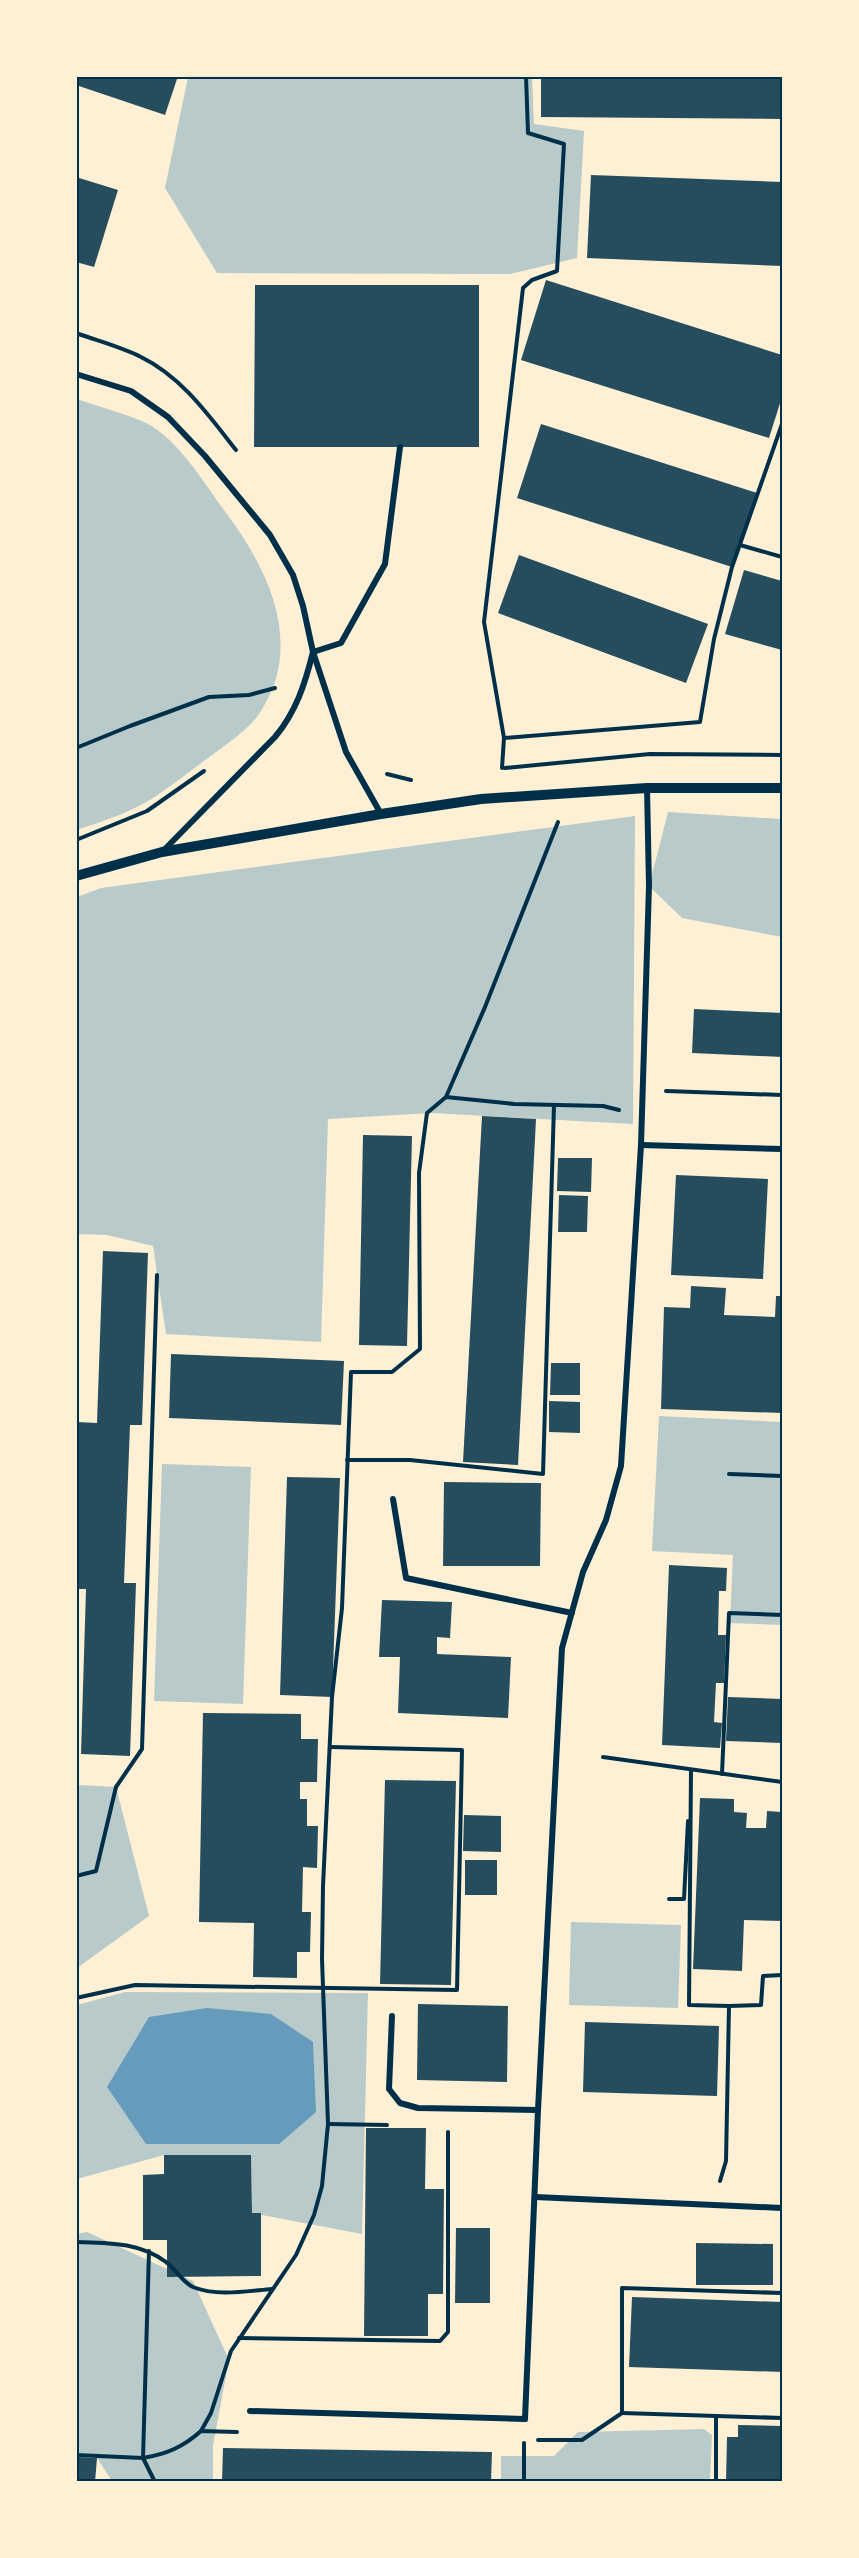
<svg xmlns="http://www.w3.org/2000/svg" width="859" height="2558" viewBox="0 0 859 2558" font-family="Jost,sans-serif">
  <rect width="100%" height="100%" fill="#fdf0d5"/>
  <g fill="#b9caca">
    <path d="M 188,77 L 532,77 L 534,124 L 584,131 L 577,258 L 510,274 L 217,273 L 165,188 Z"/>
    <path d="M 77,399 C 95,406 139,417 153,427 C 183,446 208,489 229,517 C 271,574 304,648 259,714 C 248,731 216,752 200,764 C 185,775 171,786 156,796 C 132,812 103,821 77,830 Z"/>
    <path d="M 668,812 L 782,819 L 782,937 L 682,918 L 649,886 Z"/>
    <path d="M 635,816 L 633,1124 L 431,1113 L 328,1119 L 321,1342 L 166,1334 L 153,1246 L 107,1235 L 77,1234 L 77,897 L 101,888 Z"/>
    <path d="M 659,1416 L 782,1422 L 782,1625 L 730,1623 L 733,1555 L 652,1551 Z"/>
    <path d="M 162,1464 L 251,1467 L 243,1704 L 154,1701 Z"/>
    <path d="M 77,1785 L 116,1787 L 149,1916 L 77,1968 Z"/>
    <path d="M 571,1922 L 681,1925 L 678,2008 L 569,2005 Z"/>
    <path d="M 125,1992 L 368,1993 L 362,2234 L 252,2213 L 251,2155 L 164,2155 L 77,2179 L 77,2005 Z"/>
    <path d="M 87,2232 L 193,2281 L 229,2360 L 213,2445 L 213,2481 L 112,2481 L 97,2458 L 77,2454 L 76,2234 Z"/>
    <path d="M 704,2429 L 712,2435 L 710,2481 L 501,2482 L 501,2456 L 554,2456 L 578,2432 Z"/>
  </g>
  <path fill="#669bbc" d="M 207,2008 L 271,2014 L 313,2042 L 316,2112 L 279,2144 L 146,2144 L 107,2087 L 149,2017 Z"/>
  <g fill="#264d5e">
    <path d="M 76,76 L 178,76 L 165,115 L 76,85 Z"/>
    <path d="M 541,76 L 782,76 L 782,119 L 541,117 Z"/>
    <path d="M 591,175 L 782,182 L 782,266 L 587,258 Z"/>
    <path d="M 76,177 L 118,190 L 94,267 L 76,262 Z"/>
    <path d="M 546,280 L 782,355 L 782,397 L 769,438 L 521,360 Z"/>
    <path d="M 255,285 L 479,285 L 479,447 L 254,447 Z"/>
    <path d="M 541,424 L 757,493 L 732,567 L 517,498 Z"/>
    <path d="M 519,555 L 708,624 L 686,683 L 498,613 Z"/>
    <path d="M 744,570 L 782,581 L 782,650 L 725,634 Z"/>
    <path d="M 694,1009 L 782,1013 L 782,1057 L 692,1053 Z"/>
    <path d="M 482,1116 L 536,1119 L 518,1465 L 463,1462 Z"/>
    <path d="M 363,1135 L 412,1136 L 407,1346 L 359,1345 Z"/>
    <path d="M 558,1158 L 592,1158 L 591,1192 L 557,1191 Z"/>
    <path d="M 676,1175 L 768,1179 L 763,1279 L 671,1275 Z"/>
    <path d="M 559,1195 L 588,1196 L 587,1232 L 558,1232 Z"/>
    <path d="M 103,1251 L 148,1253 L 142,1425 L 130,1425 L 124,1583 L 136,1583 L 130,1756 L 81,1754 L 86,1589 L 76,1589 L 77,1422 L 97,1423 Z"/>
    <path d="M 691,1286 L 726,1288 L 724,1315 L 775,1317 L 776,1296 L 782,1296 L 782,1413 L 661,1409 L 664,1307 L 690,1308 Z"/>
    <path d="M 171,1354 L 344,1361 L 341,1425 L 169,1418 Z"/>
    <path d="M 551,1363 L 580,1363 L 580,1395 L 550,1395 Z"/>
    <path d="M 549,1401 L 580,1402 L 580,1433 L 549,1432 Z"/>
    <path d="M 287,1477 L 340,1478 L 332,1697 L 280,1695 Z"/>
    <path d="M 444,1482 L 541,1483 L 540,1566 L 443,1566 Z"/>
    <path d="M 669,1565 L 727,1568 L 726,1591 L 719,1591 L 718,1635 L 726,1635 L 724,1683 L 716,1683 L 714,1722 L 722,1723 L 720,1748 L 662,1745 Z"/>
    <path d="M 382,1600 L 452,1602 L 450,1638 L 437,1637 L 437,1654 L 511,1657 L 508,1718 L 398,1713 L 400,1657 L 379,1657 Z"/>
    <path d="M 728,1697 L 782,1699 L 782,1743 L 726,1741 Z"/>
    <path d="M 203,1713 L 301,1714 L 301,1739 L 318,1739 L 317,1782 L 300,1782 L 300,1799 L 307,1799 L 307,1826 L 318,1826 L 317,1868 L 303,1867 L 302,1912 L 311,1912 L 310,1952 L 297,1952 L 297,1978 L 253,1977 L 254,1923 L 199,1922 Z"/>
    <path d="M 385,1780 L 456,1781 L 451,1985 L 380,1984 Z"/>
    <path d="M 700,1798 L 734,1799 L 734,1812 L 747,1813 L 746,1828 L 766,1828 L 767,1811 L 782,1812 L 782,1921 L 744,1920 L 742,1971 L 693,1969 Z"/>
    <path d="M 464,1815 L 501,1816 L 501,1852 L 463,1851 Z"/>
    <rect x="465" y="1860" width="32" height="35"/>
    <path d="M 418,2004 L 508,2006 L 507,2082 L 417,2080 Z"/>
    <path d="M 585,2022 L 719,2026 L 717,2096 L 583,2092 Z"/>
    <path d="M 366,2128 L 426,2128 L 425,2189 L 444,2189 L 443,2294 L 428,2294 L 428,2336 L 364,2336 Z"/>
    <path d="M 164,2155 L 251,2155 L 252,2213 L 261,2213 L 261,2276 L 167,2277 L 167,2240 L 143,2240 L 143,2175 L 164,2174 Z"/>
    <path d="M 456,2228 L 490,2228 L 490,2303 L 455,2303 Z"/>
    <path d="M 696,2243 L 773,2244 L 773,2285 L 696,2285 Z"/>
    <path d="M 632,2297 L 782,2302 L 782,2372 L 629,2367 Z"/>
    <path d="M 738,2425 L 782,2426 L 782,2482 L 726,2482 L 727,2437 L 738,2437 Z"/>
    <path d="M 223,2448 L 492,2452 L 491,2482 L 222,2482 Z"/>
    <path d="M 76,2457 L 97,2458 L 95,2482 L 76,2482 Z"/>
  </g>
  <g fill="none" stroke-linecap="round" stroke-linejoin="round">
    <g stroke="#003049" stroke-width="4">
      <path d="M 76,333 C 98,341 121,347 141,357 C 182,377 209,416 236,450"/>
      <path d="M 740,545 L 782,557"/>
      <path d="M 504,738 L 484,622 L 523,288 L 532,280 L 557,271 L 564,144 L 528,133 L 526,76"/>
      <path d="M 76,748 L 130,726 L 209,697 L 249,695 L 275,688"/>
      <path d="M 502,768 L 504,738 L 700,722 L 714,639 L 732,567 L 782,424"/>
      <path d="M 505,768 L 650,754 L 782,755"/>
      <path d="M 387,774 L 411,780"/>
      <path d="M 76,840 L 147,811 L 204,771"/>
      <path d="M 666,1091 L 782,1095"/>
      <path d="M 446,1097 L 485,1007 L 558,822"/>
      <path d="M 347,1460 L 410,1460 L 543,1474 L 554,1105"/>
      <path d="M 729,1474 L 782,1476"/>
      <path d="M 603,1757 L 782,1782"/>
      <path d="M 691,1771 L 689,2005 L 729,2006 L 726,2161 L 720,2181"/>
      <path d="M 722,1774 L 729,1613 L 782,1615"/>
      <path d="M 76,1876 L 96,1871 L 116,1787 L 142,1749 L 157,1275"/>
      <path d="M 669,1899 L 684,1899 L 688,1821"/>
      <path d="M 76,1998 L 135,1985 L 457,1990 L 462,1750 L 330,1747"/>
      <path d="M 729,2006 L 761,2005 L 763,1976 L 782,1975"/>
      <path d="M 329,2124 L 387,2125"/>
      <path d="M 76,2242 C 108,2243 139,2242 166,2262 C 176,2269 182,2282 193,2287 C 217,2297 248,2291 272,2289"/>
      <path d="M 149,2251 L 143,2458 C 167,2454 183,2447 201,2431 L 237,2432"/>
      <path d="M 239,2338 L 440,2341 L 448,2332 L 448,2132"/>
      <path d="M 622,2413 L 782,2418"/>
      <path d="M 201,2431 L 211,2413 L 231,2351 L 296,2255 L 314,2215 L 322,2186 L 328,2124 L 322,1959 L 323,1886 L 332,1697 L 342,1608 L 351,1372 L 392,1372 L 420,1349 L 419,1173 L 427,1113 L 446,1097 L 514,1104 L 603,1106 L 619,1110"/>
      <path d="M 538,2440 L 582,2440 L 622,2413 L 622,2288 L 782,2293"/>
      <path d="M 524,2443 L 524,2482"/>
      <path d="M 76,2455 L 143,2458 L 155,2482"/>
      <path d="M 716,2482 L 716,2416"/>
    </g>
    <g stroke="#003049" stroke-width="6">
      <path d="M 76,374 L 131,391 L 168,417 L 205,456 L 270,535 L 293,575 L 303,606 L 313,652 L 346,752 L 381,814"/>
      <path d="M 164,850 L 275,737 C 296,712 305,684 313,652 L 341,643 L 385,564 L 400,447"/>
      <path d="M 641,1145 L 782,1149"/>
      <path d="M 393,1499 L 406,1578 L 572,1613"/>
      <path d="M 392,2016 L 389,2089 L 400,2103 L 418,2108 L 538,2110"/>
      <path d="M 535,2197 L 782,2208"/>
      <path d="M 250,2411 L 525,2419 L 538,2110 L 562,1648 L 583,1572 L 606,1520 L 621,1466 L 641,1145 L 649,886 L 647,788"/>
    </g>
    <path stroke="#003049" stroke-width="10" d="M 76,876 L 162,852 L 381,814 L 481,799 L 647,788 L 782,788"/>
  </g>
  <rect width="859" height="2558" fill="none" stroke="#fdf0d5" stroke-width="156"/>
  <rect x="78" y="78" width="703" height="2402" fill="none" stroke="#003049" stroke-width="2"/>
</svg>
